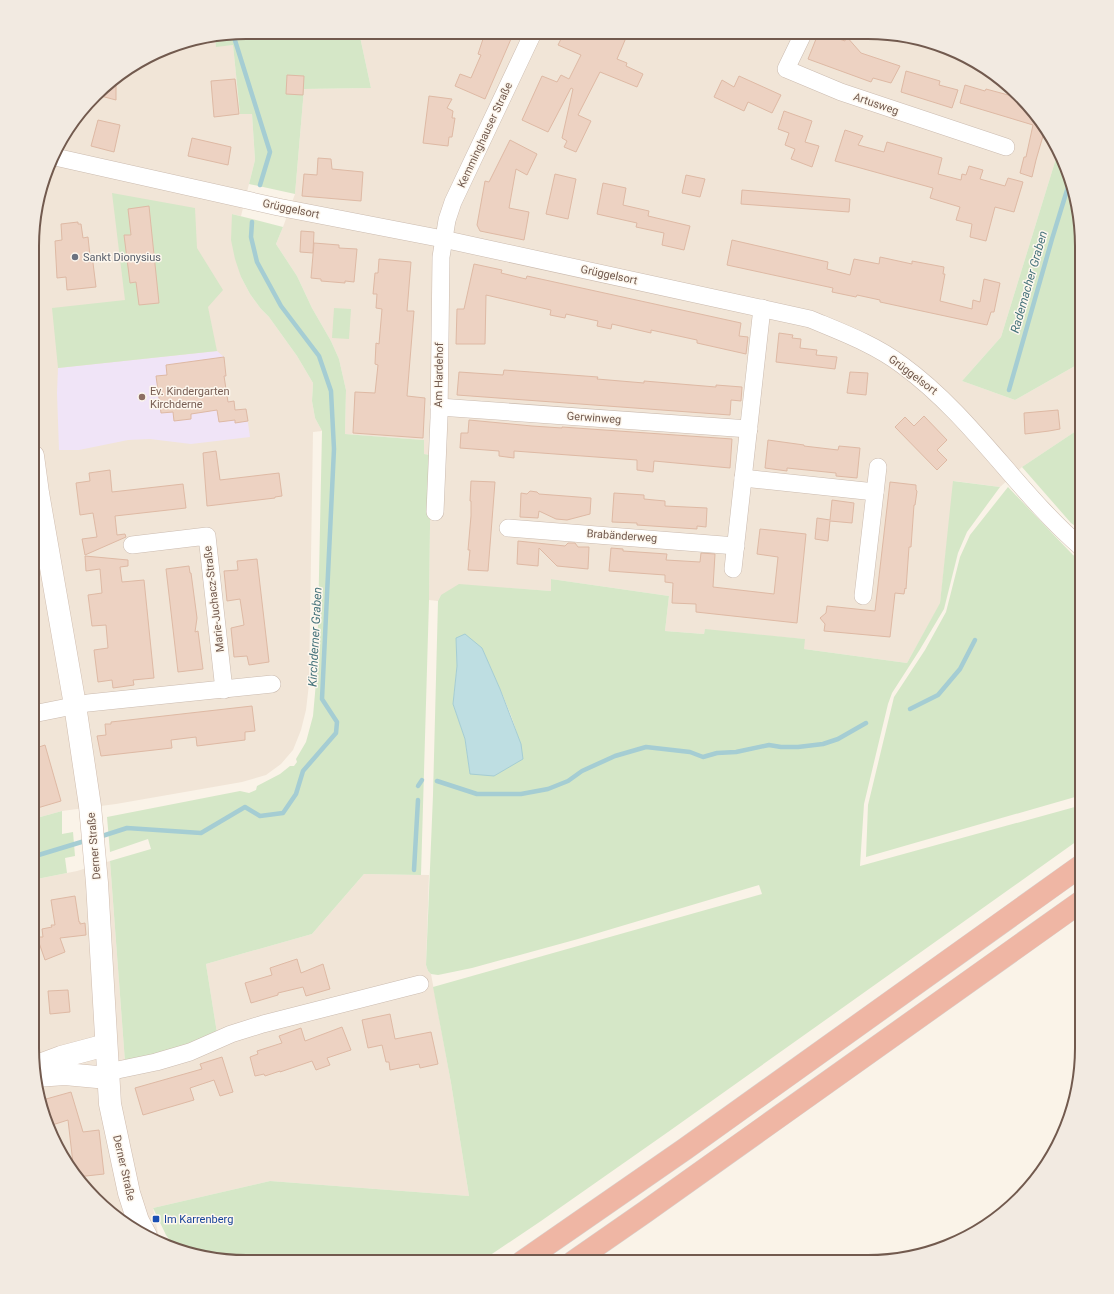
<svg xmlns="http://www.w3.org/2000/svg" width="1114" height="1294" viewBox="0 0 1114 1294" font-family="Roboto,sans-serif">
  <rect width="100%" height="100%" fill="#faf3e8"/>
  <g fill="#f1e5d7">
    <path d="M 359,32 L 896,34 L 950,48 L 987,68 L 1019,95 L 1053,139 L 1058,152 L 1001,337 L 962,381 L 1015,400 L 1082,362 L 1082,427 L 1022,467 L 1000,487 L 954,481 L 940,604 L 907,663 L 804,649 L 804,639 L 705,630 L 704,634 L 665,631 L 669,596 L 551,579 L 551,591 L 507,588 L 441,595 L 438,601 L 429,600 L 431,455 L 424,454 L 424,440 L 345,434 L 346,390 L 339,359 L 331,341 L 312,308 L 297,276 L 276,244 L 283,227 L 295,194 L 304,89 L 371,88 Z"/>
    <path d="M 215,37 L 216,46 L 233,45 L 240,114 L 252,114 L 255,160 L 241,216 L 232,214 L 241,277 L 250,294 L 261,309 L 269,317 L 297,356 L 313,383 L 312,401 L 315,418 L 322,431 L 313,432 L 309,684 L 306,710 L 301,730 L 293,750 L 281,764 L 266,775 L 242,782 L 116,804 L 62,811 L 33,819 L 34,218 L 61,139 L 105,85 L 177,43 Z"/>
    <path d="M 110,861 L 125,1062 L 217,1033 L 206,964 L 312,934 L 364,874 L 429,875 L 426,965 L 428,971 L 431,974 L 451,1083 L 469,1196 L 270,1181 L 153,1208 L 160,1243 L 139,1233 L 95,1199 L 61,1155 L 39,1103 L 32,1048 L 32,880 L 77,871 Z"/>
  </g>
  <path fill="#f0e4f7" d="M 217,351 L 224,357 L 226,376 L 224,377 L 228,401 L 234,401 L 235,410 L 246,409 L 250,437 L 191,444 L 150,439 L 128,440 L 79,450 L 59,450 L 57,393 L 58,368 Z"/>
  <g fill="#d5e7c7" fill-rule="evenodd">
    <path d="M 246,32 L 359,32 L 371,88 L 304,89 L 295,194 L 249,184 L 255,160 L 252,114 L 240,114 L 233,45 L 216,47 L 215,37 Z"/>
    <path d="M 1058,152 L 1075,191 L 1082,246 L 1082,362 L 1015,400 L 962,381 L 1001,337 Z"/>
    <path d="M 112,193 L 195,208 L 197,248 L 223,290 L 208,307 L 217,351 L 58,368 L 52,308 L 125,300 Z"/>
    <path d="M 232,214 L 283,227 L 276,244 L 297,276 L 312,308 L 331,341 L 339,359 L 346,390 L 345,434 L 424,440 L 424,454 L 431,455 L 429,600 L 421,875 L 364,874 L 312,934 L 206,964 L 217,1033 L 182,1048 L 125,1062 L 110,861 L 151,849 L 148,839 L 110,852 L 107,817 L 240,791 L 249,793 L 256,790 L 257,786 L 280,774 L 290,766 L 294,766 L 297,762 L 296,759 L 306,742 L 313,716 L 317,671 L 322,431 L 315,418 L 312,401 L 313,383 L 297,356 L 269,317 L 261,309 L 250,294 L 241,277 L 235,259 L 231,240 Z"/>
    <path d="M 334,308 L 351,309 L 349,339 L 332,338 Z"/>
    <path d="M 1082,427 L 1082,531 L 1071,523 L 1022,467 Z"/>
    <path d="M 953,481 L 1000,487 L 967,532 L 958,553 L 944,609 L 919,651 L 892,693 L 888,704 L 864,804 L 860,866 L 1082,805 L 1082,833 L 1077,841 L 668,1132 L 541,1221 L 480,1262 L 232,1262 L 177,1250 L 166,1235 L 153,1208 L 270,1181 L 469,1196 L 451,1083 L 433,987 L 762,894 L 759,885 L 578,939 L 472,968 L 438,975 L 431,974 L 428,971 L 426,965 L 433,795 L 438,601 L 441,595 L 459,584 L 551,591 L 551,579 L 669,596 L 665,631 L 704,634 L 705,629 L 805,639 L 804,649 L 907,663 L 940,603 ZM 456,638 L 482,648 C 496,681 518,724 523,759 L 470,774 L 465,739 L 453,704 L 457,666 Z"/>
    <path d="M 1008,487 L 1073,555 L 1082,560 L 1082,795 L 866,857 L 868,805 L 894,697 L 925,650 L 946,612 L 960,557 L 970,535 Z"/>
    <path d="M 62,811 L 62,834 L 73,832 L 75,856 L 65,858 L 67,873 L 32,880 L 33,819 Z"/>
  </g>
  <path fill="#bedee2" stroke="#a5cdd3" d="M 465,634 L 482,648 L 500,689 L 521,744 L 523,759 L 494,776 L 470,774 L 465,739 L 453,704 L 457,666 L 456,638 Z"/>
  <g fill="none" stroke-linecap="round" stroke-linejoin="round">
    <g stroke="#a5cdd3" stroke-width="4.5">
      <path d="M 233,34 L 270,152 L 260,185"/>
      <path d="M 1009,390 L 1052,239 L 1068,187 L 1070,179"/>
      <path d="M 910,709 L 938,695 L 960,669 L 975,640"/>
      <path d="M 437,781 L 477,794 L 521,794 L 548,789 L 568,781 L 582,771 L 615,756 L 646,747 L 690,752 L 703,757 L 717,753 L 736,752 L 769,745 L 781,747 L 798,747 L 823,744 L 838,739 L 866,723"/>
      <path d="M 418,786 L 422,780"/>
      <path d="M 99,837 L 127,828 L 201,833 L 245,807 L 260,816 L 283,813 L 296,794 L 303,771 L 336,733 L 337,722 L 322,699 L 334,449 L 331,391 L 319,356 L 281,306 L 257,262 L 251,237 L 252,222"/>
      <path d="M 32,857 L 88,840"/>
      <path d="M 414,870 L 418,800"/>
    </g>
  </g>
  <g fill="#edd2c2" stroke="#deb9a4">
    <path d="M 487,33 L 497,33 L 511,39 L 485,99 L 455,86 L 460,74 L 471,78 L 481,55 L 478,54 L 483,39 Z"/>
    <path d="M 564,33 L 628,33 L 617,59 L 627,63 L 626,66 L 643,74 L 637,87 L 600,72 L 578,115 L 591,121 L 576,152 L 564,147 L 567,141 L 562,138 L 573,89 L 571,88 L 548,132 L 522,120 L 542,76 L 557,82 L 561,75 L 569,79 L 581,55 L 558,45 Z"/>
    <path d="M 818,34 L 825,34 L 845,41 L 846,36 L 861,53 L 900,66 L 891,83 L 873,78 L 871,82 L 808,59 Z"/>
    <path d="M 906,71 L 940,81 L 939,85 L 958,90 L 952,108 L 901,92 Z"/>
    <path d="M 287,75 L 304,76 L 303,95 L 286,94 Z"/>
    <path d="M 739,76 L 781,95 L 772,113 L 748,102 L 744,111 L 714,97 L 722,80 L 734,87 Z"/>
    <path d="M 116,79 L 116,100 L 97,95 L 105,85 Z"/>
    <path d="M 235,79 L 239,114 L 214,117 L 211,81 Z"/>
    <path d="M 965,85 L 985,91 L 986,89 L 1023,99 L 1045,129 L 1036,160 L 1032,177 L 1020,173 L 1024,157 L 1026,157 L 1033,125 L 960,103 Z"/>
    <path d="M 429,96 L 452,99 L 447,108 L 453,111 L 452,118 L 455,118 L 452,137 L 449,137 L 448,146 L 423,143 Z"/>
    <path d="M 784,111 L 812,121 L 805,142 L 819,146 L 812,167 L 791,159 L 795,149 L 785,145 L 789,133 L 778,129 Z"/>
    <path d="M 98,120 L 120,125 L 114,152 L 91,146 Z"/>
    <path d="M 845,130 L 863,136 L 858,145 L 884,152 L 887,142 L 942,158 L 938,174 L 961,180 L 962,174 L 966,175 L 969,166 L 983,170 L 980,179 L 1005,186 L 1008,178 L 1023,182 L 1014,212 L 995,207 L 986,241 L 970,237 L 972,224 L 956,220 L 960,207 L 930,198 L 933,188 L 835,161 Z"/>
    <path d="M 192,138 L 231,147 L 228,165 L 188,156 Z"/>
    <path d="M 510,140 L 537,154 L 527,175 L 516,169 L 509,208 L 529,212 L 524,240 L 480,231 L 477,225 L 485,181 L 489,182 Z"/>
    <path d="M 318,158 L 331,159 L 332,169 L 363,172 L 361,201 L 302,196 L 304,174 L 317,175 Z"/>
    <path d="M 555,174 L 576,179 L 568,219 L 546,214 Z"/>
    <path d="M 686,175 L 705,179 L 700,197 L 682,193 Z"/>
    <path d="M 603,183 L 626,188 L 623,205 L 649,211 L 648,216 L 690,226 L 684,250 L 662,245 L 664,233 L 636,227 L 637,223 L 597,214 Z"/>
    <path d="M 742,190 L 850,199 L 849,212 L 741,204 Z"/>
    <path d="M 149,206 L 159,303 L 139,305 L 136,282 L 130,283 L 124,235 L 131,235 L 128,209 Z"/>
    <path d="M 78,222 L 78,224 L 81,224 L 83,238 L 88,237 L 90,256 L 92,255 L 96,287 L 67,290 L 66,277 L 57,278 L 55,241 L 62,240 L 61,224 Z"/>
    <path d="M 301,231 L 314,232 L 313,253 L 300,252 Z"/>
    <path d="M 732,240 L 828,262 L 827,269 L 850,275 L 854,259 L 879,264 L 880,257 L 912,264 L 912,261 L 944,267 L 943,274 L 945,274 L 940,301 L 972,309 L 973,300 L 980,302 L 984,279 L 1000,283 L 994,312 L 991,312 L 987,325 L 880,302 L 880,300 L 857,295 L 856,297 L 832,292 L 833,288 L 727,265 Z"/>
    <path d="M 314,243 L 339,245 L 339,248 L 357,249 L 354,282 L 345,281 L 345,283 L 321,281 L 321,279 L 311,278 Z"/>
    <path d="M 379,259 L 411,262 L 407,311 L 414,311 L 407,396 L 425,398 L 423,438 L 353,433 L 355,392 L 375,393 L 378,365 L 375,364 L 376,343 L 379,344 L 382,309 L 376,308 L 377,294 L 373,294 L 375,273 L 378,273 Z"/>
    <path d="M 474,264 L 502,270 L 501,273 L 526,279 L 527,276 L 741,323 L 739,336 L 748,337 L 746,354 L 697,343 L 697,340 L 651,330 L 651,333 L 612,324 L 611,329 L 597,326 L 598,321 L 566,314 L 565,318 L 550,315 L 551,310 L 486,295 L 485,344 L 456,344 L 457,309 L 464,309 Z"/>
    <path d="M 779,333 L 793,335 L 792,338 L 801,339 L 800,348 L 817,350 L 816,355 L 837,357 L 835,369 L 776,362 Z"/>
    <path d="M 224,357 L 226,376 L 224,376 L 228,402 L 234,401 L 235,410 L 246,409 L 248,421 L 235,423 L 235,420 L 219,422 L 217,410 L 191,414 L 191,419 L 174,421 L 173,412 L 161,413 L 156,376 L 167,375 L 166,365 Z"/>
    <path d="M 504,370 L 598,377 L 597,379 L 644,383 L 644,381 L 716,387 L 716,385 L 742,387 L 741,401 L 731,400 L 730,415 L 457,395 L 459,372 L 503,375 Z"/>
    <path d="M 850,372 L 868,373 L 866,395 L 847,393 Z"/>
    <path d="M 1058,410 L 1060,429 L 1049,431 L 1025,434 L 1024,413 Z"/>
    <path d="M 924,416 L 947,440 L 937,450 L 947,460 L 937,470 L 895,427 L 905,417 L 914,426 Z"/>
    <path d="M 469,420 L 532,426 L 562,428 L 562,427 L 732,439 L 730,468 L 654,461 L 653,472 L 637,470 L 637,460 L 514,451 L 514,458 L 499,456 L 499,451 L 460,448 L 461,433 L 468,433 Z"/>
    <path d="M 768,440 L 804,445 L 804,446 L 838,450 L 839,446 L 860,448 L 857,478 L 836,476 L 836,473 L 787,468 L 787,471 L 765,468 Z"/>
    <path d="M 216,451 L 220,480 L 279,473 L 282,496 L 275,497 L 275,498 L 207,506 L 203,453 Z"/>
    <path d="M 110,470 L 112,492 L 183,484 L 186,508 L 115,516 L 117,535 L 125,534 L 126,537 L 85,555 L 82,539 L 97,537 L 93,513 L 80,515 L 76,483 L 90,481 L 89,473 Z"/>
    <path d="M 471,481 L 495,482 L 488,571 L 468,570 L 470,550 L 468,550 L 471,516 L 471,501 L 470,501 Z"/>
    <path d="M 890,482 L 916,485 L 916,490 L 917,491 L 915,505 L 914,505 L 911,547 L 909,547 L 906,589 L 905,588 L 904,594 L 895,593 L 890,637 L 824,631 L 825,624 L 820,618 L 826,613 L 827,606 L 875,611 Z"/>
    <path d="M 530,491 L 537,492 L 539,494 L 591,498 L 590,514 L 567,520 L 556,519 L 539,511 L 538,518 L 520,517 L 521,493 L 527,494 Z"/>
    <path d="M 614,493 L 644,495 L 644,499 L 665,501 L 665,506 L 707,508 L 706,527 L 697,526 L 697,529 L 637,525 L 637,523 L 612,522 Z"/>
    <path d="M 832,500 L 854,503 L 852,523 L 830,521 L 828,541 L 815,539 L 817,518 L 830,520 Z"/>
    <path d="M 760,529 L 806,534 L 797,623 L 696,612 L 696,604 L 672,603 L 673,583 L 665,582 L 665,575 L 609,571 L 611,548 L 623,549 L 623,551 L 667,554 L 666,560 L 700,562 L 701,553 L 715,554 L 713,587 L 774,594 L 778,557 L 757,554 Z"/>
    <path d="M 518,541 L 565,546 L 568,543 L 575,543 L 578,547 L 589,547 L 588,569 L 557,566 L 539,548 L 538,566 L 517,564 Z"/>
    <path d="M 85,556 L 128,560 L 128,566 L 120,567 L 122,582 L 144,580 L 154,678 L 133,680 L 134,685 L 113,688 L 112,680 L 98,682 L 94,650 L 108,648 L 106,625 L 92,626 L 88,595 L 102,593 L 100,569 L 86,571 Z"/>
    <path d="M 257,559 L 269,662 L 249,665 L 247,656 L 234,657 L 231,628 L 244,625 L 240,599 L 227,601 L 224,571 L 238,570 L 237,561 Z"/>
    <path d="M 189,566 L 190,573 L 191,573 L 197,618 L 195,632 L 198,631 L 203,669 L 178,672 L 166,569 Z"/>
    <path d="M 252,706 L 255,731 L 245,732 L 245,740 L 197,746 L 196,737 L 171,740 L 172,748 L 101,756 L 97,736 L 106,735 L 105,724 L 111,724 L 111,722 Z"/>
    <path d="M 45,745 L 61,801 L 34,809 L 33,802 L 33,749 Z"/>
    <path d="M 75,896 L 79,922 L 80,922 L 80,924 L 85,923 L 86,935 L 60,938 L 65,952 L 45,960 L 37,937 L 43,937 L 42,929 L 52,927 L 51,925 L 55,925 L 51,900 Z"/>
    <path d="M 297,959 L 301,973 L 323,964 L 330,989 L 306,996 L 303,987 L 278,993 L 278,995 L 251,1003 L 245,983 L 272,975 L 270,968 Z"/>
    <path d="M 68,990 L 70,1012 L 50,1014 L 48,991 Z"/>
    <path d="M 390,1014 L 395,1039 L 431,1032 L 438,1064 L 420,1068 L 419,1064 L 390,1070 L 389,1062 L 386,1062 L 382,1045 L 368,1048 L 362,1020 Z"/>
    <path d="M 342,1027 L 351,1050 L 327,1058 L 330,1065 L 316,1070 L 312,1061 L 280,1072 L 280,1071 L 265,1076 L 264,1074 L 255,1076 L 250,1057 L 258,1054 L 257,1051 L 282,1043 L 279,1036 L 301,1028 L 305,1041 Z"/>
    <path d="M 222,1057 L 233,1092 L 220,1096 L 214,1080 L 190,1088 L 194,1100 L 143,1115 L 135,1088 L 202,1069 L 200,1064 Z"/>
    <path d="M 71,1092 L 83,1132 L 99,1130 L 104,1174 L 77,1177 L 74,1172 L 68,1120 L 49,1126 L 39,1103 L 39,1101 Z"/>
  </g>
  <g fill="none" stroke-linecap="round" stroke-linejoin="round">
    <defs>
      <g id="street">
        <path d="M 803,34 L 786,69 L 841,92 L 1006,147"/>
        <path d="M 55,157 L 278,207 L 443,239 L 810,319 C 841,332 874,344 902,365 C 972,416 1017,492 1082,548"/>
        <path d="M 439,407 L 749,429"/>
        <path d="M 743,478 L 875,492"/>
        <path d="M 435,512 L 439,418 L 441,257 L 447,220 L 453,202 L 533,33"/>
        <path d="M 508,528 L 736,546"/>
        <path d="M 132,545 L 207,536 L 224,690"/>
        <path d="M 733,569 L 762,308"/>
        <path d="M 863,596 L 878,467"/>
        <path d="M 33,714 L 88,703 L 272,684"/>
        <path d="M 108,1072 L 156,1062 L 190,1052 L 231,1034 L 263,1024 L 420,984"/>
      </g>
      <g id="secondary">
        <path d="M 33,456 L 38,493 L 75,705 L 90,806 L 97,883 L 110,1104 L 129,1193 L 138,1221 L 146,1236"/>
        <path d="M 34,1067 L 61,1057 L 106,1045"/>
        <path d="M 36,1076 L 65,1074 L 108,1078"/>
      </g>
      <g id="highway">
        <path d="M 522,1262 L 685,1149 L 1082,865"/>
        <path d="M 573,1262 L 645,1212 L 1082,901"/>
      </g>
    </defs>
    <use href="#street" stroke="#cbbbaf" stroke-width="18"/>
    <use href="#secondary" stroke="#d0bdaf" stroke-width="23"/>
    <use href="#highway" stroke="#d8d1cd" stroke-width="23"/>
    <use href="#street" stroke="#fff" stroke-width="17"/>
    <use href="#secondary" stroke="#fff" stroke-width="22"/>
    <use href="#highway" stroke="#efb6a4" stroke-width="22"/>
  </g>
  <circle fill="#6b7280" stroke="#fdf7ee" stroke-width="1.5" cx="75" cy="257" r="4"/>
  <circle fill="#8d6e63" stroke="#fdf7ee" stroke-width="1.5" cx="142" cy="397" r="4"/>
  <rect fill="#1a4fb4" stroke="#fdf7ee" stroke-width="1.5" x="152" y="1215" width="8" height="8" rx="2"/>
  <g text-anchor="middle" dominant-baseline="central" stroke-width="3" stroke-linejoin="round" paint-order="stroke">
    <g font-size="11" fill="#725a4e" stroke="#fdf7ee">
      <text transform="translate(876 104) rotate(19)">Artusweg</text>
      <text transform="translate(485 135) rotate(-65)">Kemminghauser Straße</text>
      <text transform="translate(291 209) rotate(12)">Grüggelsort</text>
      <text transform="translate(609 275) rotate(12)">Grüggelsort</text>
      <text transform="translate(439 375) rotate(-89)">Am Hardehof</text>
      <text transform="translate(913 375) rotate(37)">Grüggelsort</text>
      <text transform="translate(594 418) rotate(4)">Gerwinweg</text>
      <text transform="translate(622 536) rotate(4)">Brabänderweg</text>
      <text transform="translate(214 599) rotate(-97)">Marie-Juchacz-Straße</text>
      <text transform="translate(94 846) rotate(-95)">Derner Straße</text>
      <text transform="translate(124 1168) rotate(77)">Derner Straße</text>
    </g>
    <g font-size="11" fill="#5b616d" stroke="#fdf7ee" text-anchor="start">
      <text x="83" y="257">Sankt Dionysius</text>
    </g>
    <g font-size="11" fill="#785e54" stroke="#fdf7ee" text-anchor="start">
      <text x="150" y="391">Ev. Kindergarten<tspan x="150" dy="13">Kirchderne</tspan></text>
    </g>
    <g font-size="11" fill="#164399" stroke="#fdf7ee" text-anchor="start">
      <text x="164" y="1219">Im Karrenberg</text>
    </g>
    <g font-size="12" font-style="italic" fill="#47747c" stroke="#fdf7ee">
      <text transform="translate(1029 282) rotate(-74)">Rademacher Graben</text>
      <text transform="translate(315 637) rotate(-87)">Kirchderner Graben</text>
    </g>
  </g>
  <path d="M0 0H1114V1294H0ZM246 39H868A207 207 0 0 1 1075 246V1048A207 207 0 0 1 868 1255H246A207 207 0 0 1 39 1048V246A207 207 0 0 1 246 39Z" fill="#f2eae1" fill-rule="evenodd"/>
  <path fill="none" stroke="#725a4e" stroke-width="2" d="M246 39H868A207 207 0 0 1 1075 246V1048A207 207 0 0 1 868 1255H246A207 207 0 0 1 39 1048V246A207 207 0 0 1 246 39Z"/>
</svg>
